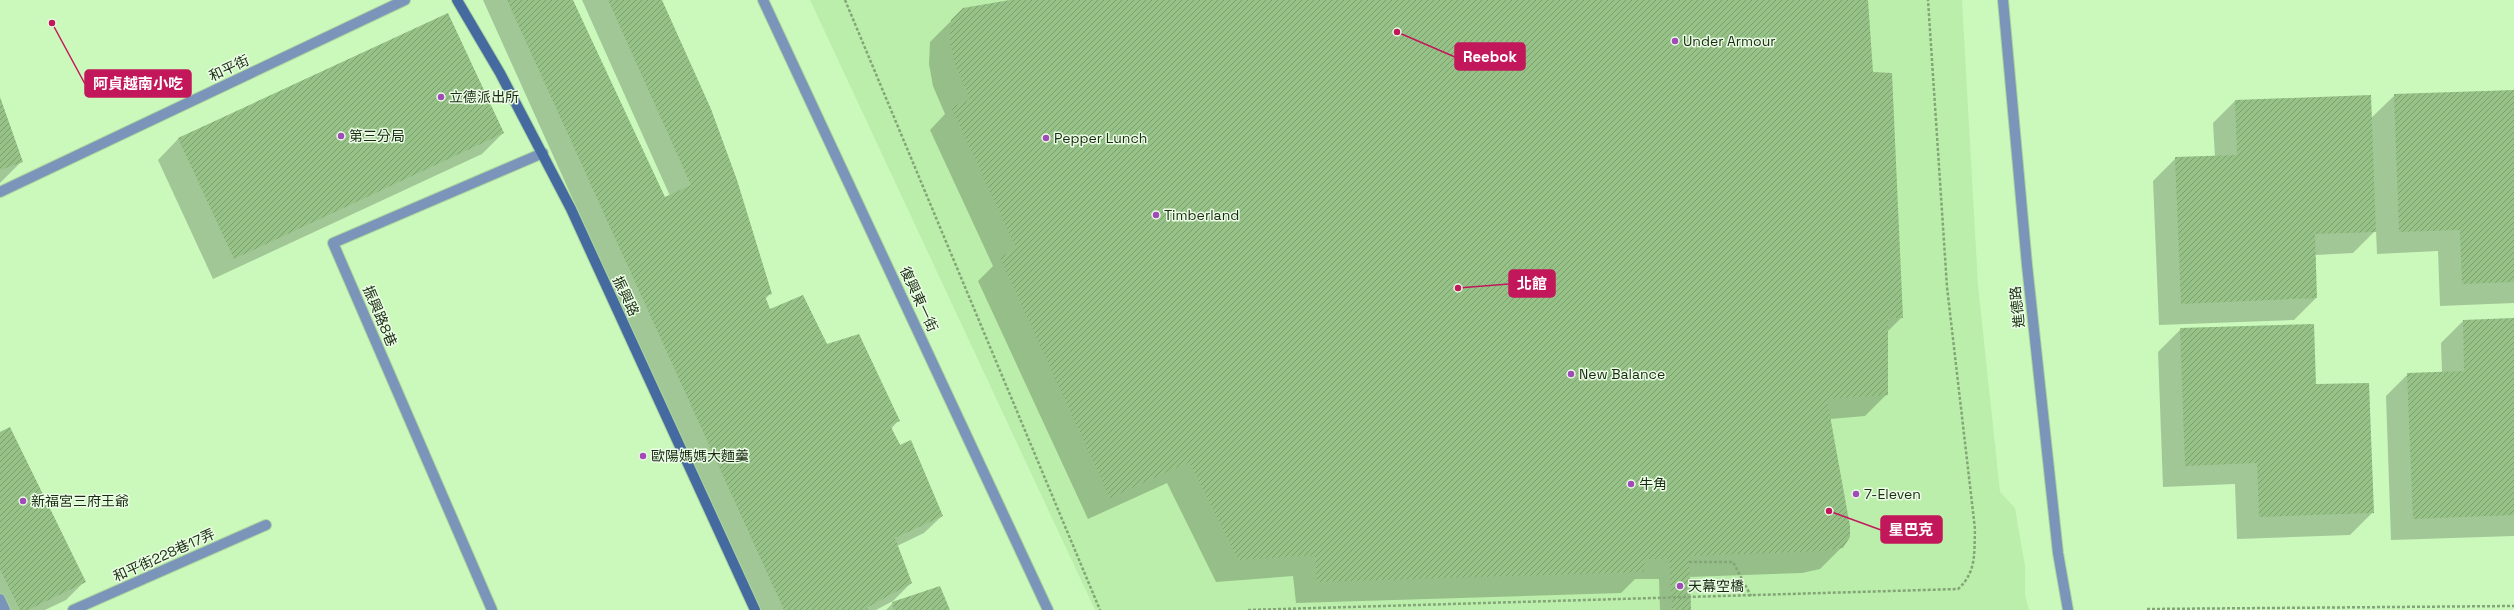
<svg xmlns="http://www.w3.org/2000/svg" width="2514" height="610" viewBox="0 0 2514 610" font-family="'Space Grotesk','Noto Sans TC',sans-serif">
  <defs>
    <pattern id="building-hatch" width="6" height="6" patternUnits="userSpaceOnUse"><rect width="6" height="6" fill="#96c288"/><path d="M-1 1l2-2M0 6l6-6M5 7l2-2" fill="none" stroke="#7a9e6e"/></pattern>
  </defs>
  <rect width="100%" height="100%" fill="#cbf9bc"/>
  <path fill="#bea" d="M 810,0 L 1962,0 L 1978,285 L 2000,492 L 2015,508 L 2025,566 L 2025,595 L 2029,610 L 1095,610 Z"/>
  <g fill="#0003">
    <path d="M 483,0 L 572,0 L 665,199 L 670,196 L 582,0 L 661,0 L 771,293 L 765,299 L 770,311 L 826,345 L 899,420 L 891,429 L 942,516 L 924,533 L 897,546 L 911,583 L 893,601 L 876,610 L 758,610 Z"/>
    <path d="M 1021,0 L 1867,0 L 1872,73 L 1902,317 L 1887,332 L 1887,394 L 1865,416 L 1830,419 L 1842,547 L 1820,569 L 1802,573 L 1689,577 L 1691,610 L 1660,610 L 1659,579 L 1635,579 L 1621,593 L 1296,603 L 1293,576 L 1216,582 L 1167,483 L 1088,519 L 978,281 L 993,266 L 930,130 L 945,114 L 933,86 L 929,64 L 930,42 L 952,20 Z"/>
    <path d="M 2514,91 L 2514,303 L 2440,306 L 2438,251 L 2377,254 L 2376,230 L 2353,253 L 2315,255 L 2316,298 L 2294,320 L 2159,325 L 2153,181 L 2176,158 L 2215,157 L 2213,123 L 2235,101 L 2371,118 L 2395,95 Z"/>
    <path d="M 0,99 L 22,161 L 0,183 Z"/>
    <path d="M 503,133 L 482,154 L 213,279 L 158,160 L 178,139 Z"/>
    <path d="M 2514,319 L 2514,536 L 2391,540 L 2386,396 L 2408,374 L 2442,373 L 2441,343 L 2463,321 Z"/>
    <path d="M 2181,329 L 2315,386 L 2373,512 L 2350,535 L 2237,539 L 2235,484 L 2163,487 L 2158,352 Z"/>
    <path d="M 0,433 L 84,582 L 66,600 L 45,610 L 0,610 Z"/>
    <path d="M 893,603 L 949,610 L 886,610 Z"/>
  </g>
  <g fill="url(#building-hatch)">
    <path d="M 507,0 L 573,0 L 665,197 L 691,185 L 608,0 L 662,0 L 711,109 L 737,180 L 772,294 L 765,296 L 770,309 L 803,295 L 827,344 L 859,334 L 900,421 L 890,425 L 900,445 L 911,440 L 943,516 L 895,538 L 912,583 L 868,607 L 867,610 L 784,610 Z"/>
    <path d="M 1010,0 L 1868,0 L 1873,72 L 1892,73 L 1903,318 L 1888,318 L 1888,395 L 1827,399 L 1850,526 L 1850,537 L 1843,548 L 1824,551 L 1689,556 L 1691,610 L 1672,610 L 1669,559 L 1645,559 L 1644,572 L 1317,582 L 1315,555 L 1238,560 L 1189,462 L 1110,498 L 1000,258 L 1016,248 L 951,107 L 970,100 L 955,64 L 950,42 L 951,20 L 963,8 Z"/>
    <path d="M 448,13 L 504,133 L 234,259 L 178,138 Z"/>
    <path d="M 2514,90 L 2514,282 L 2462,284 L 2460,230 L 2399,232 L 2394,94 Z"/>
    <path d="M 2371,95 L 2376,232 L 2315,234 L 2317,298 L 2181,304 L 2175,157 L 2237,155 L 2235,100 Z"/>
    <path d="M 0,97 L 23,162 L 0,170 Z"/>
    <path d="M 2514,318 L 2514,515 L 2413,519 L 2407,373 L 2464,371 L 2463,320 Z"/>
    <path d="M 2314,324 L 2316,384 L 2369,383 L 2374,513 L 2259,517 L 2257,463 L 2185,466 L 2180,328 Z"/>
    <path d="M 10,427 L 86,582 L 28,610 L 20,610 L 0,569 L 0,432 Z"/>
    <path d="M 940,586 L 950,610 L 894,610 L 892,602 Z"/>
  </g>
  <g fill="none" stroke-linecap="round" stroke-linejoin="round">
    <defs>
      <g id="service">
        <path d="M 0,599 L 5,610"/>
        <path d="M 73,610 L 266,525"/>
        <path d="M 492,610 L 333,243 L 543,153"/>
      </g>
      <g id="minor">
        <path d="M 763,0 L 1048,610"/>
        <path d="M 2003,0 L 2027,265 L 2058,553 L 2068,610"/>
        <path d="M 0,192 L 405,0"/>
      </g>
      <path id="secondary" d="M 457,0 L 500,73 L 571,209 L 755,610"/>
    </defs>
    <use href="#service" stroke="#abd49e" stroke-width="12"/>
    <use href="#minor" stroke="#abd49e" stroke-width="12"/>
    <use href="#secondary" stroke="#abd49e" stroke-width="12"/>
    <g stroke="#83a577" stroke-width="2.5" stroke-dasharray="3 2" stroke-linecap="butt">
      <path d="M 845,0 L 1100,610"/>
      <path d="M 1689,562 L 1733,562 L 1751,596"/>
      <path d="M 2147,609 L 2514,606"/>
      <path d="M 1248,610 L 1958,589 C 1977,572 1974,552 1975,529 L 1947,287 L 1928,0"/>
    </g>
    <use href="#service" stroke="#7b94ba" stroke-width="10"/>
    <use href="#minor" stroke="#7b94ba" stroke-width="10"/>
    <use href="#secondary" stroke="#456aa0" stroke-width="10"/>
  </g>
  <g fill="#a14bb9" stroke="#ebfde5" stroke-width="1.5">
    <circle cx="1675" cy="41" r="4"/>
    <circle cx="441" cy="97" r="4"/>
    <circle cx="341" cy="136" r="4"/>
    <circle cx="1046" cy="138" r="4"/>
    <circle cx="1156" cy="215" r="4"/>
    <circle cx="1571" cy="374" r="4"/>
    <circle cx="643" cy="456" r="4"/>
    <circle cx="1631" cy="484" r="4"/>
    <circle cx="1856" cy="494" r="4"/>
    <circle cx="23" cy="501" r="4"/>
    <circle cx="1680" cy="586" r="4"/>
  </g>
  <g text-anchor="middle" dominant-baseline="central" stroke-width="3" stroke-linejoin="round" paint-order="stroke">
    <g font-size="14" fill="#192a13" stroke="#ebfde5" text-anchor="start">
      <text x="1683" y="41">Under Armour</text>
      <text x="449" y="97">立德派出所</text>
      <text x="349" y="136">第三分局</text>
      <text x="1054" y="138">Pepper Lunch</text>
      <text x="1164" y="215">Timberland</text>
      <text x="1579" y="374">New Balance</text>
      <text x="651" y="456">歐陽媽媽大麵羹</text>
      <text x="1639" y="484">牛角</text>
      <text x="1864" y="494">7-Eleven</text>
      <text x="31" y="501">新福宮三府王爺</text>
      <text x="1688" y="586">天幕空橋</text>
    </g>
    <g font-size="14" fill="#192a13" stroke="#ebfde5">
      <text transform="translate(229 68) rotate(-25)">和平街</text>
      <text transform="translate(626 296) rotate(65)">振興路</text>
      <text transform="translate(919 299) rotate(65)">復興東一街</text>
      <text transform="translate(2017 307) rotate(-96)">進德路</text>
      <text transform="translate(380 316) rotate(67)">振興路8巷</text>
      <text transform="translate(164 555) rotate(-24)">和平街228巷17弄</text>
    </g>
  </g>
  <path fill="none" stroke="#c2185b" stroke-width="1.5" d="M1397 32L1455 57M52 23L85 84M1458 288L1509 284M1829 511L1881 530"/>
  <g fill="#c2185b" stroke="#ebfde5" stroke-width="1.5">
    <circle cx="1397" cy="32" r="4"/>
    <circle cx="52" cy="23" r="4"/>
    <circle cx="1458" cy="288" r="4"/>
    <circle cx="1829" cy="511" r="4"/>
  </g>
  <g fill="#c2185b" stroke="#c2185b" stroke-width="1.5">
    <rect x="1455" y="43" width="70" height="27" rx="4"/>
    <rect x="85" y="70" width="106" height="27" rx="4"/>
    <rect x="1509" y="270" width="46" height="27" rx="4"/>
    <rect x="1881" y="516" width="61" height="27" rx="4"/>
  </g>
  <g font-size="15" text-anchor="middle" font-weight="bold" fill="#fff">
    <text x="1490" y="62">Reebok</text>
    <text x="138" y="89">阿貞越南小吃</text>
    <text x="1532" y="289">北館</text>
    <text x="1911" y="535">星巴克</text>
  </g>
</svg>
